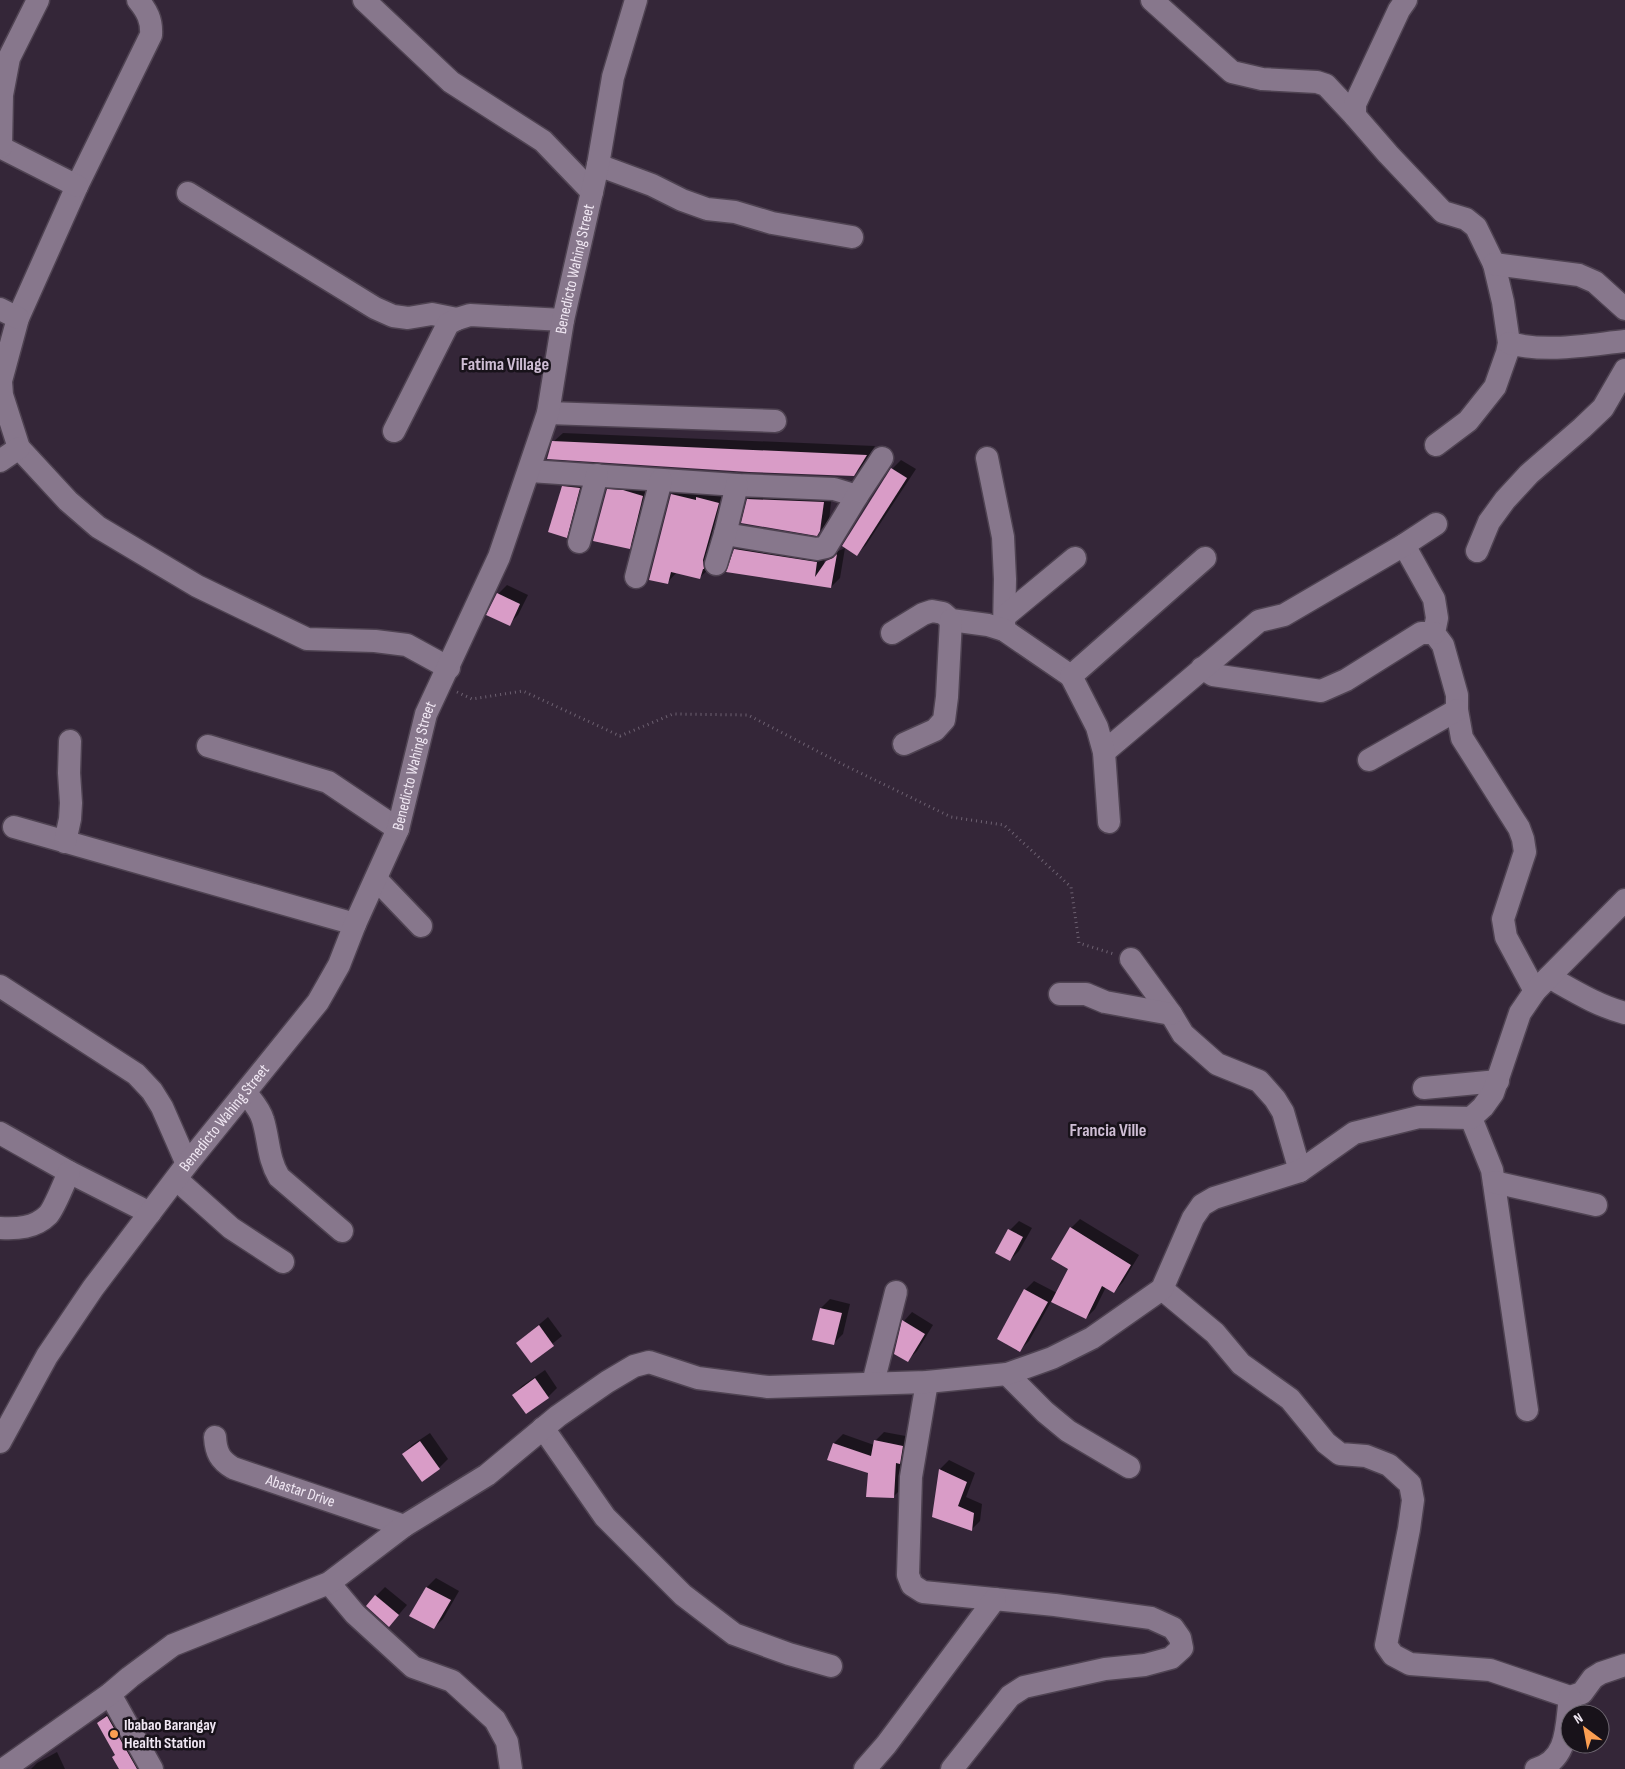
<svg xmlns="http://www.w3.org/2000/svg" width="1625" height="1769" viewBox="0 0 1625 1769" font-family="'Sofia Sans Condensed',sans-serif">
  <rect width="100%" height="100%" fill="#342638"/>
  <g fill="#0007">
    <path d="M 563,433 L 875,446 L 863,465 L 854,475 L 553,442 Z"/>
    <path d="M 901,460 L 916,469 L 866,545 L 857,554 L 892,469 Z"/>
    <path d="M 572,478 L 588,479 L 575,527 L 566,536 L 563,487 Z"/>
    <path d="M 617,481 L 652,487 L 638,539 L 629,548 L 608,490 Z"/>
    <path d="M 681,485 L 727,494 L 709,569 L 699,578 L 677,572 L 667,583 L 672,494 Z"/>
    <path d="M 758,490 L 832,493 L 829,521 L 817,534 L 748,499 Z"/>
    <path d="M 745,540 L 825,553 L 824,565 L 836,552 L 845,548 L 840,578 L 831,587 L 735,550 Z"/>
    <path d="M 507,585 L 528,595 L 518,615 L 509,624 L 498,594 Z"/>
    <path d="M 1080,1219 L 1139,1255 L 1123,1282 L 1114,1292 L 1106,1287 L 1095,1309 L 1086,1318 L 1052,1300 L 1029,1341 L 1020,1350 L 1025,1290 L 1034,1281 L 1057,1293 L 1069,1269 L 1053,1259 L 1071,1228 Z"/>
    <path d="M 1019,1221 L 1032,1228 L 1019,1251 L 1010,1260 L 997,1253 L 1010,1230 Z"/>
    <path d="M 830,1299 L 850,1304 L 843,1334 L 834,1343 L 821,1308 Z"/>
    <path d="M 912,1312 L 933,1325 L 917,1351 L 908,1360 L 904,1321 Z"/>
    <path d="M 548,1317 L 562,1336 L 531,1361 L 517,1343 Z"/>
    <path d="M 545,1370 L 557,1388 L 548,1397 L 513,1395 L 522,1386 Z"/>
    <path d="M 884,1432 L 911,1437 L 902,1488 L 893,1497 L 869,1472 L 828,1459 L 834,1443 L 843,1434 L 874,1445 L 875,1441 Z"/>
    <path d="M 430,1433 L 448,1459 L 439,1468 L 422,1480 L 403,1454 L 412,1445 Z"/>
    <path d="M 949,1460 L 975,1473 L 966,1497 L 982,1504 L 980,1521 L 971,1530 L 933,1516 L 940,1469 Z"/>
    <path d="M 436,1578 L 459,1591 L 443,1619 L 434,1628 L 411,1616 L 427,1587 Z"/>
    <path d="M 385,1587 L 407,1605 L 389,1626 L 376,1596 Z"/>
    <path d="M 109,1712 L 155,1769 L 120,1769 L 116,1754 L 98,1723 Z"/>
    <path d="M 57,1752 L 65,1769 L 31,1769 L 37,1763 Z"/>
  </g>
  <g fill="#d99cc7">
    <path d="M 552,441 L 867,455 L 854,476 L 749,472 L 547,459 Z"/>
    <path d="M 891,468 L 907,478 L 857,556 L 842,546 Z"/>
    <path d="M 562,486 L 580,488 L 567,538 L 548,532 Z"/>
    <path d="M 607,489 L 623,490 L 643,496 L 630,549 L 593,541 Z"/>
    <path d="M 671,494 L 696,500 L 696,497 L 719,503 L 703,560 L 704,569 L 703,569 L 700,579 L 671,572 L 668,584 L 649,580 Z"/>
    <path d="M 747,499 L 824,502 L 820,531 L 817,536 L 741,523 Z"/>
    <path d="M 734,549 L 817,562 L 815,577 L 826,561 L 833,558 L 837,554 L 831,588 L 726,572 Z"/>
    <path d="M 497,593 L 520,604 L 510,626 L 486,615 Z"/>
    <path d="M 1070,1227 L 1131,1265 L 1114,1293 L 1102,1286 L 1086,1319 L 1051,1302 L 1068,1269 L 1051,1259 Z"/>
    <path d="M 1008,1229 L 1023,1237 L 1010,1261 L 995,1253 Z"/>
    <path d="M 1024,1289 L 1048,1302 L 1020,1352 L 997,1339 Z"/>
    <path d="M 820,1308 L 842,1313 L 834,1345 L 812,1340 Z"/>
    <path d="M 902,1320 L 925,1334 L 908,1362 L 894,1354 Z"/>
    <path d="M 539,1325 L 554,1346 L 531,1363 L 516,1343 Z"/>
    <path d="M 535,1378 L 549,1398 L 526,1414 L 512,1395 Z"/>
    <path d="M 874,1440 L 903,1446 L 900,1464 L 896,1463 L 894,1498 L 866,1497 L 868,1473 L 827,1460 L 833,1443 L 871,1456 Z"/>
    <path d="M 420,1441 L 440,1469 L 422,1482 L 402,1454 Z"/>
    <path d="M 939,1469 L 967,1482 L 958,1506 L 974,1513 L 972,1531 L 932,1517 Z"/>
    <path d="M 426,1587 L 451,1600 L 434,1629 L 409,1616 Z"/>
    <path d="M 375,1595 L 399,1615 L 389,1627 L 366,1606 Z"/>
    <path d="M 107,1716 L 137,1769 L 119,1769 L 112,1757 L 115,1755 L 97,1723 Z"/>
  </g>
  <g fill="none" stroke-linecap="round" stroke-linejoin="round">
    <defs>
      <g id="minor">
        <path d="M 138,0 C 147,11 152,20 151,35 L 77,186 L 18,318 L 1,381 L 2,395 L 19,448 L 68,501 L 98,527 L 197,586 L 307,639 L 375,641 L 407,645 L 449,668"/>
        <path d="M 364,0 L 451,82 L 543,141 L 592,192"/>
        <path d="M 1152,0 L 1232,72 L 1262,79 L 1317,82 L 1326,85 L 1355,116"/>
        <path d="M 1406,0 L 1399,10 L 1355,104 L 1355,116 L 1388,154 L 1443,212 L 1466,219 L 1476,227 L 1494,264 L 1503,302 L 1509,343 L 1507,353 L 1495,387 L 1468,421 L 1436,445"/>
        <path d="M 0,147 L 77,186"/>
        <path d="M 1,147 L 2,95 L 9,58 L 38,0"/>
        <path d="M 598,165 L 652,185 L 682,200 L 707,209 L 735,212 L 772,223 L 852,237"/>
        <path d="M 188,193 L 375,308 L 393,316 L 408,318 L 432,314 L 457,319"/>
        <path d="M 1494,264 L 1579,275 L 1595,282 L 1625,309"/>
        <path d="M 0,309 L 18,318"/>
        <path d="M 1509,343 C 1547,353 1587,345 1625,341"/>
        <path d="M 548,413 L 775,421"/>
        <path d="M 394,431 L 448,324 L 457,319 L 470,315 L 563,320"/>
        <path d="M 987,458 L 1003,537 L 1005,579 L 1004,630"/>
        <path d="M 0,461 L 19,448"/>
        <path d="M 530,471 L 737,485 L 834,489 L 857,496"/>
        <path d="M 725,534 L 817,549 L 826,547 L 857,496 L 882,458"/>
        <path d="M 579,542 L 597,475"/>
        <path d="M 1404,545 L 1434,599 L 1437,618 L 1434,633 L 1443,645 L 1457,695 L 1457,710 L 1462,738 L 1519,828 L 1523,839 L 1525,852 L 1503,919 L 1506,937 L 1535,991"/>
        <path d="M 1477,551 L 1489,522 L 1505,500 L 1529,474 L 1582,428 L 1603,408 L 1625,370"/>
        <path d="M 716,564 L 725,534 L 737,485"/>
        <path d="M 636,577 L 661,480"/>
        <path d="M 1005,616 L 1075,558"/>
        <path d="M 892,633 L 923,614 L 932,611 L 943,613 L 951,620 L 988,625 L 1004,630 L 1071,676"/>
        <path d="M 1202,668 L 1213,675 L 1321,691 L 1346,680 L 1421,633 L 1434,633"/>
        <path d="M 904,744 L 935,730 L 944,720 L 947,697 L 951,620"/>
        <path d="M 208,746 L 328,782 L 398,829"/>
        <path d="M 1104,752 L 1259,621 L 1284,615 L 1404,545 L 1436,524"/>
        <path d="M 1369,760 L 1457,710"/>
        <path d="M 1109,822 L 1104,752 L 1097,727 L 1071,676 L 1205,558"/>
        <path d="M 14,827 L 355,924"/>
        <path d="M 65,842 L 70,819 L 71,803 L 69,773 L 70,741"/>
        <path d="M 376,879 L 421,926"/>
        <path d="M 1131,959 L 1171,1014 L 1183,1034 L 1217,1064 L 1259,1081 L 1275,1099 L 1283,1112 L 1300,1171"/>
        <path d="M 1549,977 C 1574,991 1598,1006 1625,1013"/>
        <path d="M 0,986 L 136,1074 L 152,1091 L 162,1107 L 187,1164"/>
        <path d="M 1060,994 L 1086,994 L 1105,1002 L 1171,1014"/>
        <path d="M 1424,1088 L 1498,1081"/>
        <path d="M 246,1093 C 252,1101 260,1109 263,1120 C 269,1140 268,1159 279,1177 L 342,1231"/>
        <path d="M 1471,1118 L 1492,1170 L 1527,1410"/>
        <path d="M 0,1133 L 69,1172 L 150,1213"/>
        <path d="M 176,1179 L 231,1228 L 283,1262"/>
        <path d="M 1494,1182 L 1596,1205"/>
        <path d="M 0,1228 C 17,1229 35,1228 48,1215 C 54,1209 65,1181 69,1172"/>
        <path d="M 1162,1289 L 1215,1333 L 1241,1364 L 1290,1399 L 1326,1443 L 1340,1454 L 1366,1456 L 1389,1465 L 1410,1484 L 1413,1500 L 1409,1529 L 1386,1645 L 1393,1655 L 1410,1664 L 1490,1670 L 1570,1697 L 1582,1693 L 1593,1678 L 1601,1673 L 1625,1665"/>
        <path d="M 1007,1374 L 1045,1412 L 1068,1431 L 1129,1467"/>
        <path d="M 927,1382 L 911,1477 L 908,1575 L 912,1585 L 923,1592 L 1055,1605 L 1151,1618 L 1173,1628 L 1180,1638 L 1182,1648 L 1171,1658 L 1145,1665 L 1105,1669 L 1024,1687 L 1010,1696 L 952,1769"/>
        <path d="M 873,1383 L 896,1292"/>
        <path d="M 543,1428 L 605,1517 L 683,1595 L 734,1634 L 789,1654 L 831,1666"/>
        <path id="s1" d="M 215,1437 C 216,1453 220,1460 233,1468 L 404,1526"/>
        <path id="s2" d="M 0,1442 L 47,1356 L 93,1288 L 187,1164 L 318,1002 L 339,965 L 355,924 L 398,829 L 426,714 L 499,557 L 548,413 L 563,320 L 598,165 L 613,77 L 636,0"/>
        <path d="M 329,1583 L 355,1614 L 413,1667 L 452,1681 L 495,1720 L 507,1742 L 511,1769"/>
        <path d="M 110,1694 L 152,1769"/>
        <path d="M 4,1769 L 110,1694 L 130,1677 L 173,1645 L 329,1583 L 404,1526 L 487,1475 L 558,1416 L 607,1382 L 634,1366 L 649,1362 L 698,1378 L 768,1387 L 927,1382 L 1007,1374 L 1052,1358 L 1092,1338 L 1162,1289 L 1193,1218 L 1202,1205 L 1214,1198 L 1300,1171 L 1354,1133 L 1419,1117 L 1471,1118 L 1483,1107 L 1493,1093 L 1520,1013 L 1535,991 L 1625,900"/>
        <path d="M 865,1769 L 886,1745 L 995,1599"/>
        <path d="M 1536,1769 C 1569,1760 1566,1725 1570,1697"/>
      </g>
    </defs>
    <use href="#minor" stroke="#4f4352" stroke-width="25"/>
    <path stroke="#6d6171" stroke-width="3" stroke-dasharray="1 4" stroke-linecap="butt" d="M 457,692 L 472,699 L 523,691 L 620,736 L 673,714 L 748,715 L 844,765 L 951,817 L 1004,825 L 1071,887 L 1079,943 L 1114,954"/>
    <use href="#minor" stroke="#87778c" stroke-width="22"/>
  </g>
  <circle fill="#fb9e52" stroke="#18121a" stroke-width="2" cx="114" cy="1734" r="5"/>
  <g text-anchor="middle" dominant-baseline="central" stroke-width="5" stroke-linejoin="round" paint-order="stroke">
    <g font-size="16" fill="#f0e7f3" stroke="#18121a">
      <text stroke="none"><textPath href="#s2" startOffset="1325">Benedicto Wahing Street</textPath></text>
      <text stroke="none"><textPath href="#s2" startOffset="800">Benedicto Wahing Street</textPath></text>
      <text stroke="none"><textPath href="#s2" startOffset="395">Benedicto Wahing Street</textPath></text>
      <text stroke="none"><textPath href="#s1" startOffset="109">Abastar Drive</textPath></text>
    </g>
    <g font-size="16" font-weight="bold" fill="#f0e7f3" stroke="#18121a" text-anchor="start">
      <text x="124" y="1725">Ibabao Barangay<tspan x="124" dy="18">Health Station</tspan></text>
    </g>
    <g font-size="18" font-weight="bold" fill="#cfbed5" stroke="#18121a">
      <text x="505" y="364">Fatima Village</text>
      <text x="1108" y="1130">Francia Ville</text>
    </g>
  </g>
  <g transform="translate(1585 1729) rotate(328)"><circle r="24" fill="#18121a" stroke="#6e6771"/>
  <path d="M0-4L9 19L0 12L-9 19Z" fill="#fb9e52"/>
  <text y="-8" font-size="14" font-weight="bold" text-anchor="middle" fill="#f0e7f3">N</text>
  </g>
</svg>
